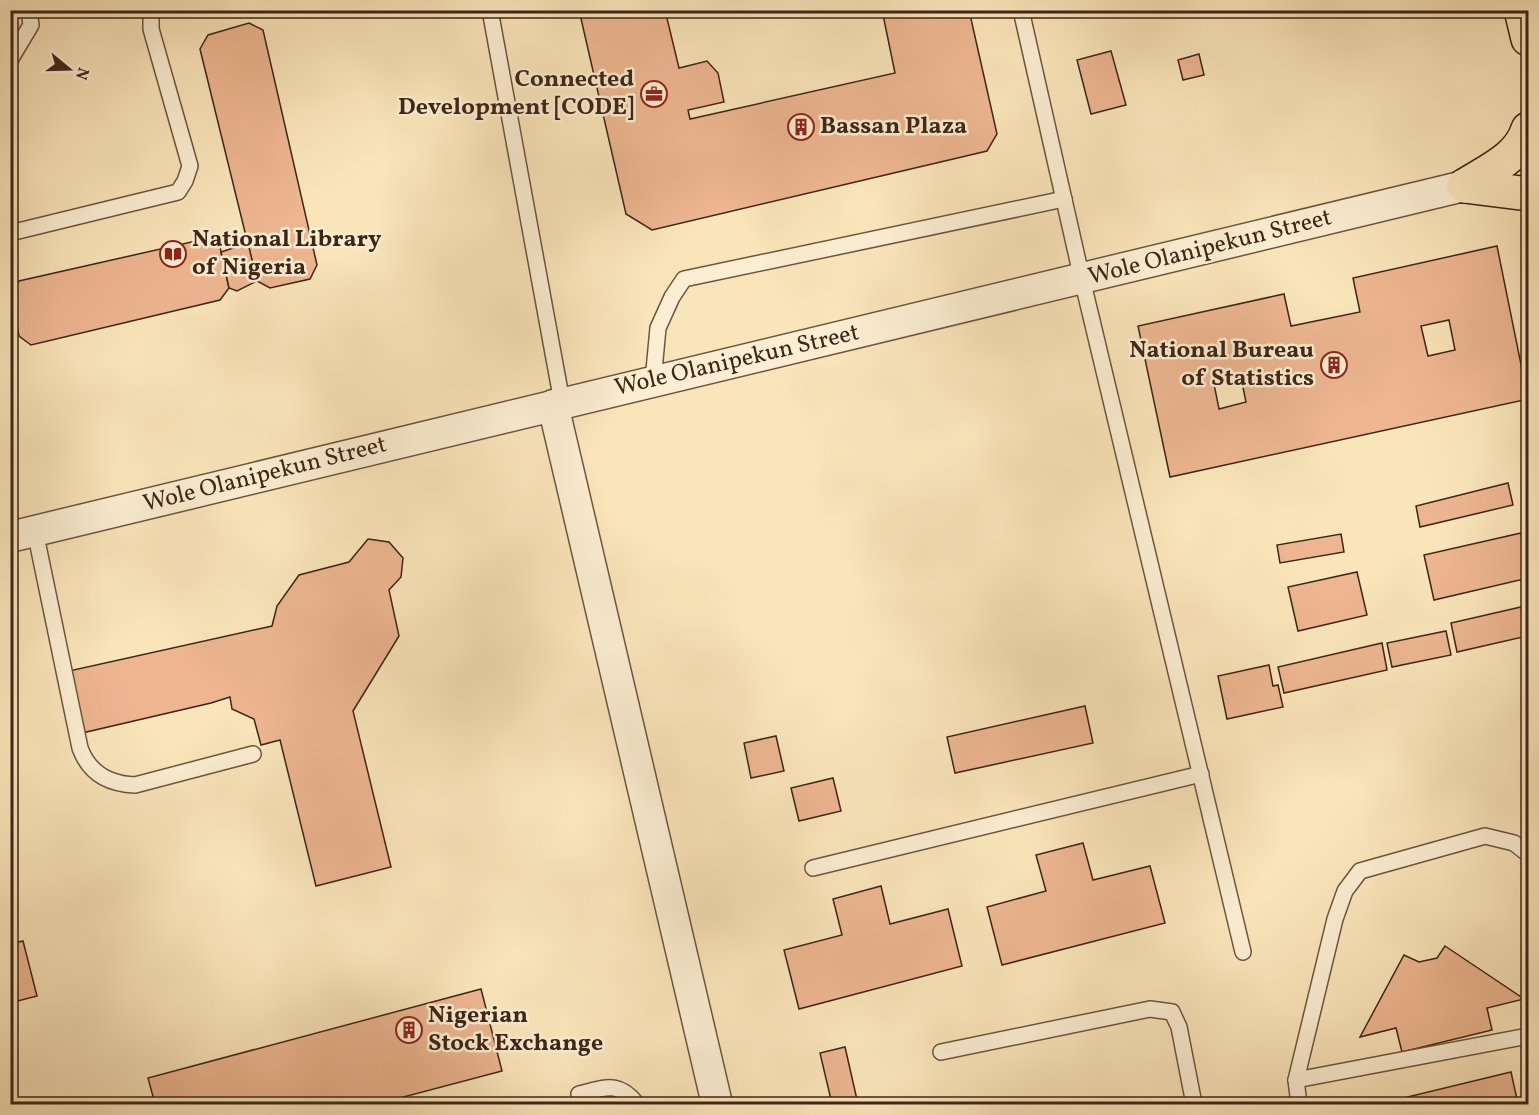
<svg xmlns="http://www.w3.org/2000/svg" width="1539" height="1115" viewBox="0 0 1539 1115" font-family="Vollkorn,serif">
  <rect width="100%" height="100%" fill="#fae5ba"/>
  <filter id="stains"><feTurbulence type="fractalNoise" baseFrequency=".00333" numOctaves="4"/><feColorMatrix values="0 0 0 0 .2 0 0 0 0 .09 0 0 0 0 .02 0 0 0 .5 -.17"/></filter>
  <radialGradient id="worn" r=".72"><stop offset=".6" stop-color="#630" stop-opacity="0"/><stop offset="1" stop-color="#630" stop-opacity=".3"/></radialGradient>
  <g fill="#edb691" stroke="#3e2517" stroke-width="1.5" fill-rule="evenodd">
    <path d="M 579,10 L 665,10 L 679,68 L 707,61 L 718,73 L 724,102 L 688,110 L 690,119 L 895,73 L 882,10 L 969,10 L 997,134 L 987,151 L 652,230 L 626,214 Z"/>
    <path d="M 249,23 L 263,30 L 317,265 L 310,279 L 270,288 L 257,281 L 200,49 L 208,35 Z"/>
    <path d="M 1111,51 L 1126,105 L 1091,114 L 1077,60 Z"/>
    <path d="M 1199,54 L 1204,75 L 1183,80 L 1178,60 Z"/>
    <path d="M 209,238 L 220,247 L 229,288 L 220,300 L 31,345 L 19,336 L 10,294 L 19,281 Z"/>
    <path d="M 248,243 L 257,281 L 237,291 L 229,288 L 221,252 Z"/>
    <path d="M 1497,246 L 1528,399 L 1170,477 L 1138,326 L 1284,294 L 1291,326 L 1360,312 L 1353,278 ZM 1449,320 L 1455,350 L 1428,356 L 1421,326 ZM 1240,373 L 1246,402 L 1219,409 L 1213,379 Z"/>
    <path d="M 1508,483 L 1513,505 L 1420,527 L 1416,506 Z"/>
    <path d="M 1521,533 L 1528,569 L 1528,578 L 1434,600 L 1424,555 Z"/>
    <path d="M 1341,534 L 1344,552 L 1280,563 L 1277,545 Z"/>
    <path d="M 368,539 L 389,542 L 403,558 L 401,577 L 389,590 L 399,636 L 353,711 L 391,867 L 316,886 L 280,740 L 261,745 L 254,719 L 232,709 L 230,697 L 211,703 L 82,733 L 69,671 L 272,626 L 277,606 L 299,575 L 349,562 Z"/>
    <path d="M 1357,572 L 1367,615 L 1298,631 L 1288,587 Z"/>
    <path d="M 1521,607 L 1527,636 L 1457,652 L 1451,623 Z"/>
    <path d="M 1446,631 L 1451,655 L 1392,667 L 1387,643 Z"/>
    <path d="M 1382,643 L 1387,670 L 1284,693 L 1278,667 Z"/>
    <path d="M 1269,665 L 1273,686 L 1278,685 L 1283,707 L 1227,719 L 1218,676 Z"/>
    <path d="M 1085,706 L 1093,743 L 955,773 L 947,737 Z"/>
    <path d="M 776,736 L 784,771 L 751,778 L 744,743 Z"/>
    <path d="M 833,778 L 841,811 L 799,821 L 791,788 Z"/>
    <path d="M 1083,843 L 1093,880 L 1150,866 L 1165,923 L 1002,965 L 987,907 L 1046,891 L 1036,855 Z"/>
    <path d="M 881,886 L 890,924 L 948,909 L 962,966 L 799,1009 L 784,950 L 842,935 L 833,899 Z"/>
    <path d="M 23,941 L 37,996 L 10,1003 L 10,944 Z"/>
    <path d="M 1445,946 L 1524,999 L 1487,1008 L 1492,1030 L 1402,1052 L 1396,1028 L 1360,1037 L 1404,955 L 1419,962 L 1437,958 Z"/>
    <path d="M 481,989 L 502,1071 L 377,1104 L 155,1104 L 148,1078 Z"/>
    <path d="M 845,1047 L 858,1104 L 832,1104 L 820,1053 Z"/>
    <path d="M 1511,1072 L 1518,1104 L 1396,1104 L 1395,1100 Z"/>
  </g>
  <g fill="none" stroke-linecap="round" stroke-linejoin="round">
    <defs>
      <g id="service">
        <path d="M 490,10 L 562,402"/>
        <path d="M 1021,10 L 1082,279 L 1243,952"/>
        <path d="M 10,60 L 31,25 L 29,10"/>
        <path d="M 10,233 L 178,192 L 185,181 L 190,166 L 151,29 L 151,10"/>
        <path d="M 653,381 L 658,328 L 672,297 L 684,279 L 1064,199"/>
        <path d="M 35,531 L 80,748 C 89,773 109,784 135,785 L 253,754"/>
        <path d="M 813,868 L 1201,774"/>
        <path d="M 941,1052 L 1150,1009 L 1172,1012 L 1179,1027 L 1194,1104"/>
        <path d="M 1296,1080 L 1528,1036"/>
        <path d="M 579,1094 C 605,1088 618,1080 637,1104"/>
        <path d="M 1299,1104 L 1296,1080 L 1335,919 L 1345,891 L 1360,871 L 1485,836 L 1514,843 L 1528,854"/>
      </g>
      <g id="minor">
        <path d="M 553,405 L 717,1104"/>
        <path d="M 10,537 L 1464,186"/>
      </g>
      <g id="primary">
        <path d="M 1521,10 L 1528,39"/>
        <path d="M 1464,186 C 1489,170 1519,158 1528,129"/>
        <path d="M 1464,186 L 1528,194"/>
      </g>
    </defs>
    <use href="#service" stroke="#6d5540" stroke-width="18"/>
    <use href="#minor" stroke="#6d5540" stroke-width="33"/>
    <use href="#primary" stroke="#3e2517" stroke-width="36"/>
    <use href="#service" stroke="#fceed2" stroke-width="15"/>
    <use href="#minor" stroke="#fceed2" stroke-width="30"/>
    <use href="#primary" stroke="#fae5ba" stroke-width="33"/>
  </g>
  <defs>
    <symbol id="office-ring" viewBox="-11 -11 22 22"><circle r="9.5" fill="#fceed2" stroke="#8f2418" stroke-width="1.5"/><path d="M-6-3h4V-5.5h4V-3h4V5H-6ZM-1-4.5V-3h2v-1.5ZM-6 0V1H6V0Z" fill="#8f2418"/></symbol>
    <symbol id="building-ring" viewBox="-11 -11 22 22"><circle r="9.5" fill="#fceed2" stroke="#8f2418" stroke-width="1.5"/><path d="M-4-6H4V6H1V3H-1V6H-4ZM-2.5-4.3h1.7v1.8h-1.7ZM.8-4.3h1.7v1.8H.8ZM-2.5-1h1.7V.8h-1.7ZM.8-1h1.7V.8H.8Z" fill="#8f2418"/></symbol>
    <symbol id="library-ring" viewBox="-11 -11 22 22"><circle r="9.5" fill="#fceed2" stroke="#8f2418" stroke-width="1.5"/><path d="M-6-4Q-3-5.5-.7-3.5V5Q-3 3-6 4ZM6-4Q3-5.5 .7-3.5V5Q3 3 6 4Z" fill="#8f2418"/></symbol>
  </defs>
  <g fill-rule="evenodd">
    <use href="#office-ring" x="639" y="79" width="30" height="30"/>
    <use href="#building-ring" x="786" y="112" width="30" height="30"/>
    <use href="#library-ring" x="158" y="239" width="30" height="30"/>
    <use href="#building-ring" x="1319" y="350" width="30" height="30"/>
    <use href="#building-ring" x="394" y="1015" width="30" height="30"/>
  </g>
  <g text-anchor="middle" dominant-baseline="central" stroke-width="5" stroke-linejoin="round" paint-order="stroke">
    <g font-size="24" font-weight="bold" fill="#3e2517" stroke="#fceed2" text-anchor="start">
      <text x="634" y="80" text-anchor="end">Connected<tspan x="634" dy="28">Development [CODE]</tspan></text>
      <text x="820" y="127">Bassan Plaza</text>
      <text x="192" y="240">National Library<tspan x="192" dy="28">of Nigeria</tspan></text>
      <text x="1314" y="351" text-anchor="end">National Bureau<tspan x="1314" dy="28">of Statistics</tspan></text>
      <text x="428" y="1016">Nigerian<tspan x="428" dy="28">Stock Exchange</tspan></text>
    </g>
    <g font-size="24" fill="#3e2517" stroke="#fceed2">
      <text transform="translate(1210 248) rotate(-14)">Wole Olanipekun Street</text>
      <text transform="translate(737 361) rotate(-13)">Wole Olanipekun Street</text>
      <text transform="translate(265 475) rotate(-14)">Wole Olanipekun Street</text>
    </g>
  </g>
  <rect width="1539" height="1115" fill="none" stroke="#fae5ba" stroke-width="36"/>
  <rect x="12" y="12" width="1515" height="1091" fill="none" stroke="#3e2517" stroke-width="3"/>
  <rect x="18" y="18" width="1503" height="1079" fill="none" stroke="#3e2517" stroke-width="1.5"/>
  <g transform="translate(69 69) rotate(109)" stroke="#fceed2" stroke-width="4.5" paint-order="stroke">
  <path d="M0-4.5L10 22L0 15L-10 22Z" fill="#3e2517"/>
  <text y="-9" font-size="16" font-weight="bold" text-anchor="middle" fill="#3e2517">N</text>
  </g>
  <rect width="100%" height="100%" filter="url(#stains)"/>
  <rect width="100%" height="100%" fill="url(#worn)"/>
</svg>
